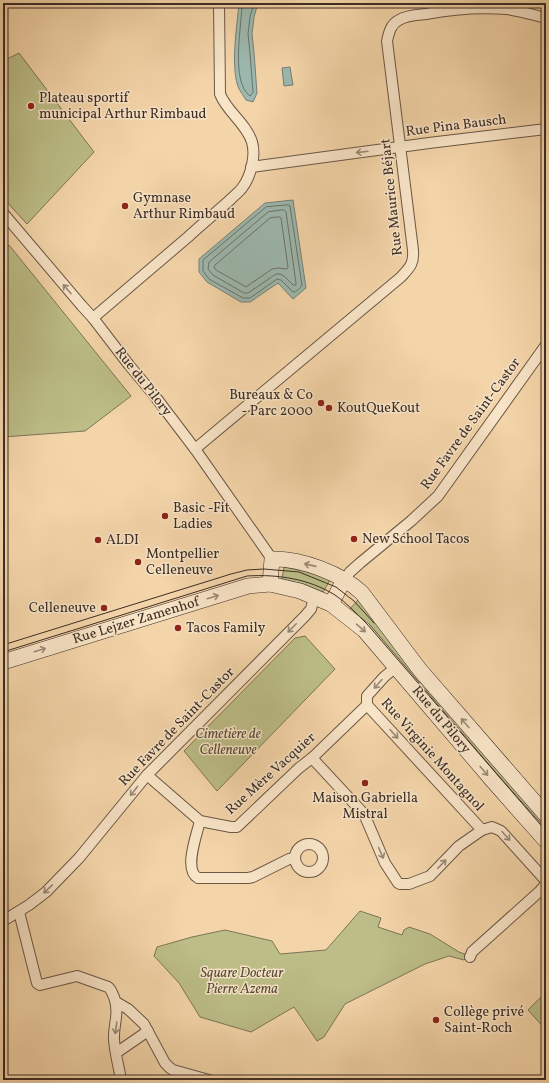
<svg xmlns="http://www.w3.org/2000/svg" width="549" height="1083" viewBox="0 0 549 1083" font-family="Vollkorn,serif">
  <rect width="100%" height="100%" fill="#f4d5a9"/>
  <filter id="stains"><feTurbulence type="fractalNoise" baseFrequency=".005" numOctaves="4"/><feColorMatrix values="0 0 0 0 .2 0 0 0 0 .09 0 0 0 0 .02 0 0 0 .5 -.17"/></filter>
  <radialGradient id="worn" r=".72"><stop offset=".6" stop-color="#630" stop-opacity="0"/><stop offset="1" stop-color="#630" stop-opacity=".3"/></radialGradient>
  <g fill="#bcbd87" stroke="#7c7556">
    <path d="M 19,53 L 94,152 L 27,224 L 3,198 L 3,61 Z"/>
    <path d="M 9,245 L 131,396 L 85,431 L 3,437 L 3,250 Z"/>
    <path d="M 284,567 L 312,573 L 329,579 L 329,582 L 323,592 L 306,585 L 282,579 Z"/>
    <path d="M 359,599 L 546,819 L 546,837 L 346,613 Z"/>
    <path d="M 305,636 L 335,669 L 217,791 L 184,751 L 295,638 Z"/>
    <path d="M 360,911 L 381,918 L 378,927 L 402,935 L 404,930 L 409,927 L 430,934 L 459,952 L 467,955 L 467,957 L 464,960 L 449,956 L 425,964 L 345,1004 L 324,1037 L 317,1041 L 294,1007 L 251,1032 L 200,1017 L 179,983 L 154,956 L 157,947 L 192,937 L 225,930 L 272,941 L 280,954 L 326,950 Z"/>
    <path d="M 546,992 L 546,1030 L 528,1010 Z"/>
  </g>
  <g fill="#9cb8ae" stroke="#768077">
    <path d="M 239,3 L 258,3 L 254,17 L 252,34 L 254,52 L 257,93 L 253,102 L 246,100 C 244,96 241,93 239,89 C 230,69 237,26 239,3 Z"/>
    <path d="M 290,67 L 293,85 L 284,86 L 282,68 Z"/>
    <path d="M 293,200 L 306,288 L 293,299 L 278,283 L 250,302 L 241,302 L 207,282 L 199,272 L 199,259 L 265,203 Z"/>
  </g>
  <g fill="none" stroke-linecap="round" stroke-linejoin="round">
    <g stroke="#6c726a" stroke-width="1">
      <path d="M 242,3 C 242,26 230,81 250,96 L 251,95 L 253,92 L 250,53 L 248,34 L 250,17 L 254,3"/>
      <path d="M 288,205 L 290,206 L 302,285 C 301,288 296,292 293,292 L 281,280 L 277,279 L 250,298 L 243,298 L 209,279 L 203,271 L 203,260 L 266,207 Z"/>
      <path d="M 284,210 L 286,212 L 296,283 L 296,285 L 293,285 L 284,276 L 280,274 L 276,274 L 248,293 L 244,293 L 213,275 L 208,269 L 209,262 L 268,212 Z"/>
      <path d="M 279,217 L 281,218 L 288,267 L 287,269 L 278,268 L 272,269 L 246,287 L 216,270 L 214,267 L 215,265 L 270,218 Z"/>
    </g>
    <defs>
      <g id="minor">
        <path d="M 251,167 L 429,143 L 546,129"/>
        <path d="M 3,213 L 82,306 L 93,318 L 129,365 L 154,395 L 195,449 L 272,559"/>
        <path d="M 93,318 C 125,291 156,264 188,237 C 202,224 217,212 231,199 C 235,195 239,192 242,188 C 251,176 256,156 252,142 C 246,123 227,112 220,94 L 219,3"/>
        <path d="M 195,449 L 401,277 C 410,267 414,264 413,250 L 387,41 C 389,32 391,24 399,20 C 407,15 418,15 426,14 C 452,9 480,7 507,9 C 520,11 533,15 546,18"/>
        <path d="M 344,580 L 350,572 L 360,563 L 411,521 L 438,496 L 546,345"/>
        <path d="M 367,705 L 482,830 L 492,827 L 501,831 L 546,881"/>
        <path d="M 312,758 L 364,814 L 385,863 L 398,883 L 400,884 L 409,884 L 430,876 L 459,846 L 482,830"/>
        <path d="M 147,775 L 200,821 L 231,827 L 237,827 L 299,768 L 312,758 L 367,705 L 367,696 L 384,677 L 396,667"/>
        <path d="M 200,821 C 197,834 183,870 198,878 L 248,878 L 253,877 L 289,859 L 295,858"/>
        <circle cx="309" cy="858" r="14"/>
        <path d="M 19,912 L 37,983 L 40,985 L 77,976 L 108,987 C 111,989 112,993 114,997 C 120,1014 113,1024 114,1040 C 115,1054 119,1067 121,1080"/>
        <path d="M 3,921 L 29,905 L 46,892 L 79,858 L 147,775 L 305,616 L 311,609 L 314,597"/>
        <path d="M 470,957 L 472,952 L 540,891 L 546,884"/>
        <path d="M 116,1002 L 128,1009 L 144,1024 L 165,1063 L 170,1068 L 173,1070 L 209,1080"/>
        <path d="M 116,1053 L 148,1031"/>
      </g>
      <g id="secondary">
        <path d="M 270,584 L 272,559 C 301,558 342,574 362,593 L 420,670 L 546,815"/>
        <path d="M 331,604 L 344,580"/>
        <path d="M 3,662 L 248,586 L 270,584 L 300,591 L 331,604 L 364,630 L 492,780 L 546,841"/>
      </g>
    </defs>
    <use href="#minor" stroke="#6a5746" stroke-width="12"/>
    <use href="#secondary" stroke="#3c2d25" stroke-width="16"/>
    <use href="#minor" stroke="#f8e4c7" stroke-width="10"/>
    <use href="#secondary" stroke="#f8e4c7" stroke-width="15"/>
    <g stroke="#3c2d25" stroke-width="1">
      <path d="M 3,645 L 231,574 L 247,570 L 264,569 L 299,572 L 336,587 L 354,601 L 374,623"/>
      <path d="M 3,652 L 247,576 C 278,574 309,579 335,595 C 347,603 357,614 367,624 L 546,831"/>
    </g>
  </g>
  <defs><path id="oneway-shaft" d="M-6 0H5M1.5-3L5.5 0L1.5 3" fill="none" stroke-width="1.6" stroke-linecap="round" stroke-linejoin="round"/></defs>
  <g stroke="#9a8876">
    <use href="#oneway-shaft" transform="translate(362 152) rotate(173)"/>
    <use href="#oneway-shaft" transform="translate(67 289) rotate(-131)"/>
    <use href="#oneway-shaft" transform="translate(310 565) rotate(-167)"/>
    <use href="#oneway-shaft" transform="translate(213 597) rotate(-17)"/>
    <use href="#oneway-shaft" transform="translate(292 628) rotate(135)"/>
    <use href="#oneway-shaft" transform="translate(361 628) rotate(41)"/>
    <use href="#oneway-shaft" transform="translate(40 650) rotate(-17)"/>
    <use href="#oneway-shaft" transform="translate(378 684) rotate(132)"/>
    <use href="#oneway-shaft" transform="translate(465 723) rotate(-131)"/>
    <use href="#oneway-shaft" transform="translate(394 734) rotate(48)"/>
    <use href="#oneway-shaft" transform="translate(484 771) rotate(50)"/>
    <use href="#oneway-shaft" transform="translate(134 791) rotate(129)"/>
    <use href="#oneway-shaft" transform="translate(506 836) rotate(48)"/>
    <use href="#oneway-shaft" transform="translate(381 853) rotate(66)"/>
    <use href="#oneway-shaft" transform="translate(442 864) rotate(-46)"/>
    <use href="#oneway-shaft" transform="translate(48 889) rotate(136)"/>
    <use href="#oneway-shaft" transform="translate(116 1028) rotate(98)"/>
  </g>
  <g fill="#8f2418" stroke="#f8e4c7" stroke-width="1.5">
    <circle cx="31" cy="106" r="4"/>
    <circle cx="125" cy="206" r="4"/>
    <circle cx="321" cy="403" r="4"/>
    <circle cx="329" cy="408" r="4"/>
    <circle cx="165" cy="516" r="4"/>
    <circle cx="354" cy="539" r="4"/>
    <circle cx="98" cy="540" r="4"/>
    <circle cx="138" cy="562" r="4"/>
    <circle cx="104" cy="608" r="4"/>
    <circle cx="178" cy="628" r="4"/>
    <circle cx="365" cy="783" r="4"/>
    <circle cx="436" cy="1020" r="4"/>
  </g>
  <g text-anchor="middle" dominant-baseline="central" stroke-width="3" stroke-linejoin="round" paint-order="stroke">
    <g font-size="14" fill="#3c2d25" stroke="#f8e4c7" text-anchor="start">
      <text x="39" y="98">Plateau sportif<tspan x="39" dy="16">municipal Arthur Rimbaud</tspan></text>
      <text x="133" y="198">Gymnase<tspan x="133" dy="16">Arthur Rimbaud</tspan></text>
      <text x="313" y="395" text-anchor="end">Bureaux &amp; Co<tspan x="313" dy="16">- Parc 2000</tspan></text>
      <text x="337" y="408">KoutQueKout</text>
      <text x="173" y="508">Basic -Fit<tspan x="173" dy="16">Ladies</tspan></text>
      <text x="362" y="539">New School Tacos</text>
      <text x="106" y="540">ALDI</text>
      <text x="146" y="554">Montpellier<tspan x="146" dy="16">Celleneuve</tspan></text>
      <text x="96" y="608" text-anchor="end">Celleneuve</text>
      <text x="186" y="628">Tacos Family</text>
      <text x="365" y="798" text-anchor="middle">Maison Gabriella<tspan x="365" dy="16">Mistral</tspan></text>
      <text x="444" y="1012">Collège privé<tspan x="444" dy="16">Saint-Roch</tspan></text>
    </g>
    <g font-size="14" fill="#3c2d25" stroke="#f8e4c7">
      <text transform="translate(456 126) rotate(-7)">Rue Pina Bausch</text>
      <text transform="translate(392 197) rotate(-96)">Rue Maurice Béjart</text>
      <text transform="translate(143 382) rotate(52)">Rue du Pilory</text>
      <text transform="translate(471 424) rotate(-54)">Rue Favre de Saint-Castor</text>
      <text transform="translate(136 621) rotate(-17)">Rue Lejzer Zamenhof</text>
      <text transform="translate(441 720) rotate(50)">Rue du Pilory</text>
      <text transform="translate(177 727) rotate(-46)">Rue Favre de Saint-Castor</text>
      <text transform="translate(432 755) rotate(48)">Rue Virginie Montagnol</text>
      <text transform="translate(271 774) rotate(-42)">Rue Mère Vacquier</text>
    </g>
    <g font-size="14" font-style="italic" fill="#564a39" stroke="#f8e4c7">
      <text x="228" y="734">Cimetière de<tspan x="228" dy="16">Celleneuve</tspan></text>
      <text x="242" y="973">Square Docteur<tspan x="242" dy="16">Pierre Azema</tspan></text>
    </g>
  </g>
  <rect width="549" height="1083" fill="none" stroke="#f4d5a9" stroke-width="16"/>
  <rect x="4" y="4" width="541" height="1075" fill="none" stroke="#3c2d25" stroke-width="2"/>
  <rect x="8" y="8" width="533" height="1067" fill="none" stroke="#3c2d25"/>
  <rect width="100%" height="100%" filter="url(#stains)"/>
  <rect width="100%" height="100%" fill="url(#worn)"/>
</svg>
